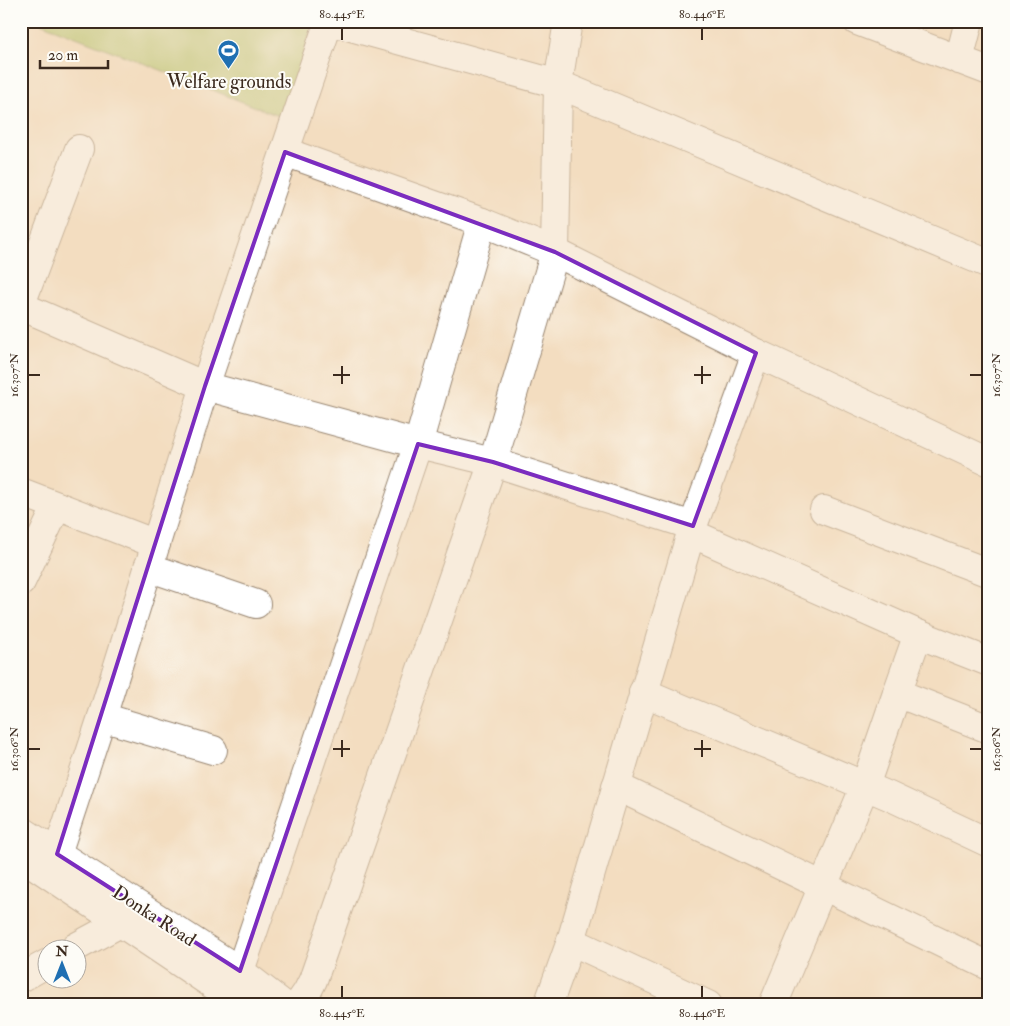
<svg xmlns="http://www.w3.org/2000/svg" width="1010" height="1026" viewBox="0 0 1010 1026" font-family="'IM FELL Double Pica',serif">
  <rect width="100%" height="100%" fill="#fdfcf7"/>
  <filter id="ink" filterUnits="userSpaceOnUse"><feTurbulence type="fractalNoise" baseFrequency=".02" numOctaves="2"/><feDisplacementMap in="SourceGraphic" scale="10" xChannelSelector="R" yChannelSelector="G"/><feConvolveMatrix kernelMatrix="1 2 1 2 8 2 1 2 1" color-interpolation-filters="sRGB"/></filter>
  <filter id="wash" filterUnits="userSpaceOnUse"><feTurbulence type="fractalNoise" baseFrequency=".0096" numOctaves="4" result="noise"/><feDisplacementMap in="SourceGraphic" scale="20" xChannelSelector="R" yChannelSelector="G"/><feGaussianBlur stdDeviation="1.12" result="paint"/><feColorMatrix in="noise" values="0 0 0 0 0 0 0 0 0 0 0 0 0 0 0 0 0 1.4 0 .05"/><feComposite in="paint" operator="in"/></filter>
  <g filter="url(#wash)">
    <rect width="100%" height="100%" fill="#f3ddc0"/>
    <path fill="#afc56a" stroke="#757844" d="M 35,21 L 314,21 L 284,118 Z"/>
  </g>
  <g filter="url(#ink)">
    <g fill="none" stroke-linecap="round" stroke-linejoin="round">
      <defs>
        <g id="minor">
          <path d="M 329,21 L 558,84 L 989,264"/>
          <path d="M 857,21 L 989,71"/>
          <path d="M 959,60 L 969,21"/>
          <path d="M 285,152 L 482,222 L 555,252 L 756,353 L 989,462"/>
          <path d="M 21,304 L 79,149"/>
          <path d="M 21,306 L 205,386 L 418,444 L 493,462 L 693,526"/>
          <path d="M 21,492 L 156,544"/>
          <path d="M 824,510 L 989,573"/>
          <path d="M 691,533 L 918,634"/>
          <path d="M 148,567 L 256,604"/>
          <path d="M 21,582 L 57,506"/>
          <path d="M 989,662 L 918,634 L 897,693 L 989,729"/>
          <path d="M 643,692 L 889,796 L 989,843"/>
          <path d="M 102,717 L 213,750"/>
          <path d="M 616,786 L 989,966"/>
          <path d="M 21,830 L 240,971 L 284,1005"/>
          <path d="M 57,854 L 102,717 L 205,386 L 329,21"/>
          <path d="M 21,856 L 243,1005"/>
          <path d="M 571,941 L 708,1005"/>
          <path d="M 74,948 L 122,922"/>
          <path d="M 240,971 L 418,444 L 482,222"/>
          <path d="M 21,978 L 48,963"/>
          <path d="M 298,1005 L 307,992 L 313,980 L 493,462 L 555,252 L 558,84 L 568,21"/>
          <path d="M 548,1005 L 571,941 L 693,526 L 756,353"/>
          <path d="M 773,1005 L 865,786 L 897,693"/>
        </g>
      </defs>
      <use href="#minor" stroke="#97846f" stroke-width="30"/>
      <use href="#minor" stroke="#fff" stroke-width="28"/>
    </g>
  </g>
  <path d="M0 0H1010V1026H0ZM 285,152 L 555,252 L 756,353 L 693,526 L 493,462 L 418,444 L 240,971 L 57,854 L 205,386 Z" fill="#f3ddc0" fill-opacity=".55" fill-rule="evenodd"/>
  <path fill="none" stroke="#7b2cbf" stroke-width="4" stroke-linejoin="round" d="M 285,152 L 555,252 L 756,353 L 693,526 L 493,462 L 418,444 L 240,971 L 57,854 L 205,386 Z"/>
  <path fill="none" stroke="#3b2a1e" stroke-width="2" d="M 342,28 L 342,40M 702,28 L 702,40M 342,366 L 342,384M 702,366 L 702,384M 28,375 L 40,375M 333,375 L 350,375M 694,375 L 711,375M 970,375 L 982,375M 342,740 L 342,757M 702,740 L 702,757M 28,749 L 40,749M 333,749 L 350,749M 694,749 L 711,749M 970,749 L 982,749M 342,986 L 342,998M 702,986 L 702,998"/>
  <defs>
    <symbol id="stadium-pin" viewBox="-11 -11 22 30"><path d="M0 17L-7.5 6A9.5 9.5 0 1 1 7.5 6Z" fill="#1f6fb2" stroke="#fdfcf7"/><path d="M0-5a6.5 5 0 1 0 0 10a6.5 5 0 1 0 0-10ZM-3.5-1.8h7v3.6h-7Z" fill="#fff"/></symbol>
  </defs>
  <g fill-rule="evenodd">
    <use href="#stadium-pin" x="216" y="38" width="25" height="34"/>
  </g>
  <g text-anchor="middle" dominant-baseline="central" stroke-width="4" stroke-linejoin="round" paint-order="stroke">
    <g font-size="19" fill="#3b2a1e" stroke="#fdfcf7">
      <text x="229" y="82">Welfare grounds</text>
    </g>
    <g font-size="19" fill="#3b2a1e" stroke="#fdfcf7">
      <text transform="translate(154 916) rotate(33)">Donka Road</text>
    </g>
  </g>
  <rect width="1010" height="1026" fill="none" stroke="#fdfcf7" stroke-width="55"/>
  <g transform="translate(62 964)"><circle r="24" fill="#fdfcf7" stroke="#afa8a0"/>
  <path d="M0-4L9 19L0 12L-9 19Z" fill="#1f6fb2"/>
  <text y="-8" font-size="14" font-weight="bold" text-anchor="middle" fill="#3b2a1e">N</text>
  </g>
  <path d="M40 60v8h68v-8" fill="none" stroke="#3b2a1e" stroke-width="2.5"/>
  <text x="48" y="60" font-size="15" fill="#3b2a1e" stroke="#fdfcf7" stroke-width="4" paint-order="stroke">20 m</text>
  <rect x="28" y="28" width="954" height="970" fill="none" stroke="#3b2a1e" stroke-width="2"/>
  <g font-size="12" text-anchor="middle" fill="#3b2a1e">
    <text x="342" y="18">80.445°E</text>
    <text x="702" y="18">80.446°E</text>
    <text transform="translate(14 375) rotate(-90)" y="4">16.307°N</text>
    <text transform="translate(996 375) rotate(-90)" y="4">16.307°N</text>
    <text transform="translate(14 749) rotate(-90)" y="4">16.306°N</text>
    <text transform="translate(996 749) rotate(-90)" y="4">16.306°N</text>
    <text x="342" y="1017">80.445°E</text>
    <text x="702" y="1017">80.446°E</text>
  </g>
</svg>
